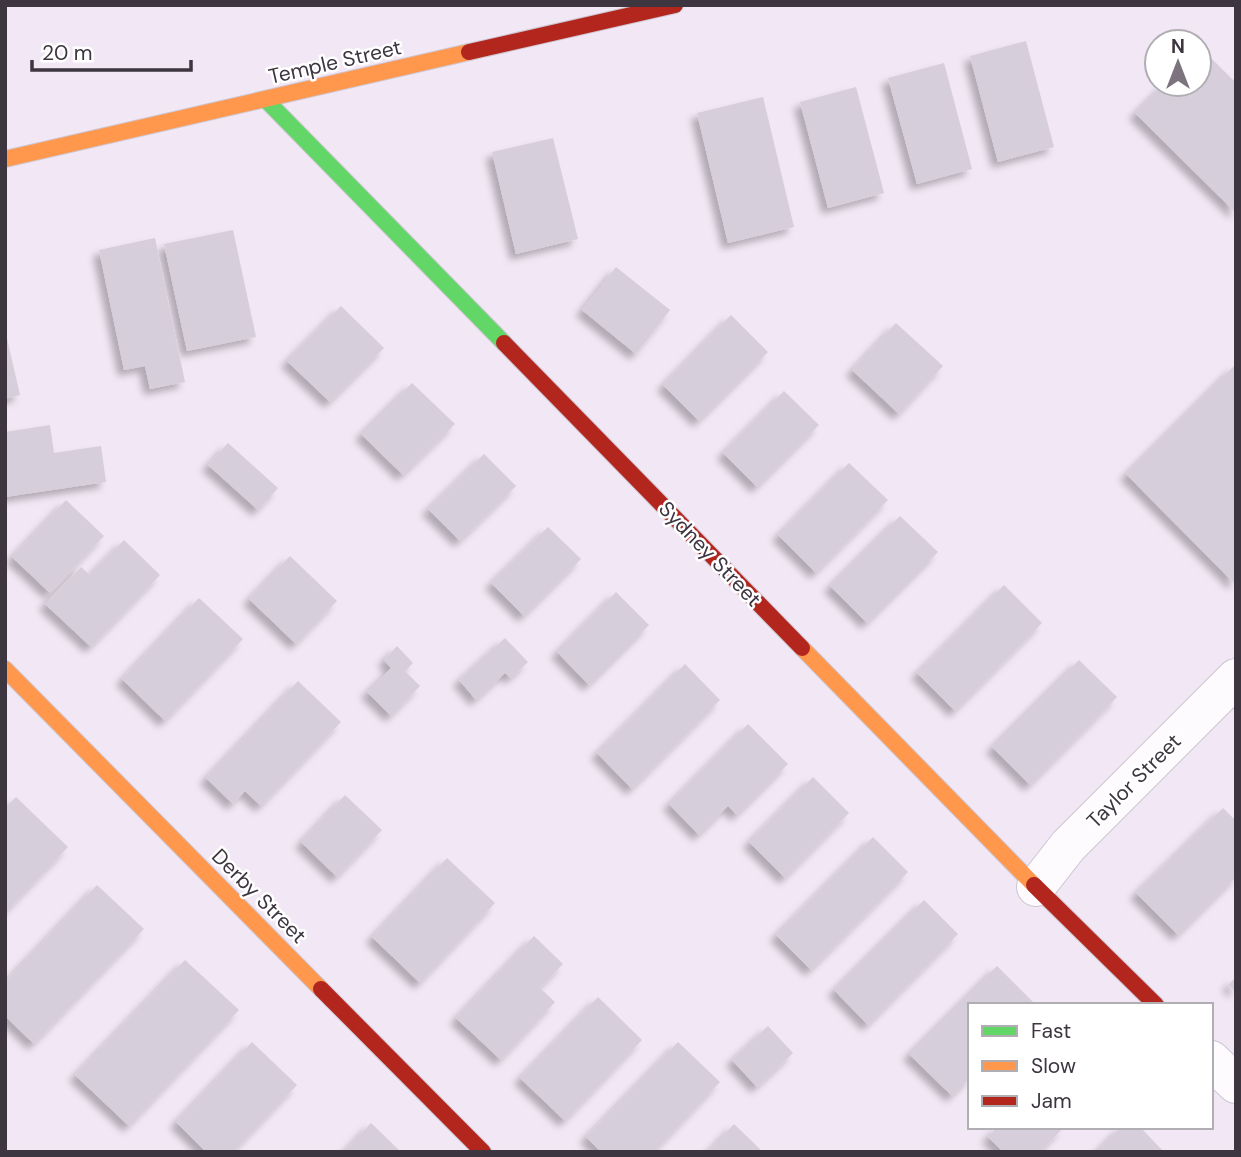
<svg xmlns="http://www.w3.org/2000/svg" width="1241" height="1157" viewBox="0 0 1241 1157" font-family="'DM Sans',sans-serif">
  <defs>
    <filter id="shadow"><feDropShadow dx="-6" dy="6" stdDeviation="3.5" flood-color="#0004"/></filter>
  </defs>
  <rect width="100%" height="100%" fill="#f1e7f5"/>
  <g fill="#d6ceda" filter="url(#shadow)">
    <path d="M 1026,41 L 1054,147 L 998,162 L 970,56 Z"/>
    <path d="M 1199,46 L 1233,80 L 1236,77 L 1236,213 L 1135,113 L 1164,84 L 1199,84 Z"/>
    <path d="M 944,63 L 972,169 L 917,184 L 888,78 Z"/>
    <path d="M 856,87 L 884,193 L 828,208 L 800,102 Z"/>
    <path d="M 763,97 L 794,227 L 728,243 L 697,113 Z"/>
    <path d="M 553,138 L 578,239 L 516,254 L 492,152 Z"/>
    <path d="M 233,230 L 256,337 L 187,351 L 164,244 Z"/>
    <path d="M 155,238 L 185,382 L 150,389 L 145,366 L 124,370 L 99,250 Z"/>
    <path d="M 616,267 L 670,310 L 636,354 L 582,310 Z"/>
    <path d="M 341,306 L 384,348 L 330,402 L 287,361 Z"/>
    <path d="M 731,315 L 768,352 L 699,421 L 663,385 Z"/>
    <path d="M 896,323 L 943,366 L 899,414 L 852,370 Z"/>
    <path d="M 5,330 L 20,395 L 5,399 Z"/>
    <path d="M 1236,364 L 1236,581 L 1234,583 L 1126,474 Z"/>
    <path d="M 412,383 L 455,424 L 403,475 L 361,434 Z"/>
    <path d="M 784,391 L 819,425 L 757,487 L 723,453 Z"/>
    <path d="M 50,425 L 54,453 L 101,446 L 106,482 L 5,497 L 5,432 Z"/>
    <path d="M 228,443 L 278,488 L 258,510 L 208,465 Z"/>
    <path d="M 484,454 L 516,486 L 460,541 L 428,509 Z"/>
    <path d="M 849,463 L 888,500 L 816,573 L 778,535 Z"/>
    <path d="M 66,500 L 104,536 L 50,593 L 12,557 Z"/>
    <path d="M 900,516 L 938,552 L 867,623 L 830,586 Z"/>
    <path d="M 548,527 L 581,559 L 524,616 L 491,583 Z"/>
    <path d="M 124,540 L 160,575 L 91,647 L 45,604 L 81,567 L 90,575 Z"/>
    <path d="M 290,556 L 337,601 L 296,644 L 249,599 Z"/>
    <path d="M 1004,585 L 1042,623 L 955,711 L 917,673 Z"/>
    <path d="M 616,592 L 649,625 L 589,685 L 557,652 Z"/>
    <path d="M 199,598 L 243,639 L 165,721 L 122,679 Z"/>
    <path d="M 505,638 L 528,662 L 511,678 L 505,673 L 476,700 L 459,680 Z"/>
    <path d="M 397,646 L 413,663 L 405,671 L 420,686 L 391,716 L 367,692 L 391,668 L 384,660 Z"/>
    <path d="M 1079,660 L 1117,697 L 1030,785 L 992,747 Z"/>
    <path d="M 685,664 L 720,700 L 632,789 L 597,753 Z"/>
    <path d="M 298,681 L 341,722 L 261,806 L 245,791 L 233,804 L 206,778 Z"/>
    <path d="M 748,724 L 788,764 L 737,815 L 728,806 L 699,835 L 669,804 Z"/>
    <path d="M 813,777 L 849,813 L 785,878 L 749,842 Z"/>
    <path d="M 345,795 L 382,830 L 337,877 L 301,842 Z"/>
    <path d="M 16,797 L 68,847 L 5,913 L 5,808 Z"/>
    <path d="M 1223,808 L 1236,821 L 1236,877 L 1178,935 L 1136,893 Z"/>
    <path d="M 873,837 L 908,872 L 811,970 L 776,935 Z"/>
    <path d="M 447,858 L 495,903 L 420,983 L 372,937 Z"/>
    <path d="M 97,885 L 144,929 L 34,1044 L 5,1016 L 5,982 Z"/>
    <path d="M 924,900 L 958,934 L 868,1025 L 834,990 Z"/>
    <path d="M 534,936 L 563,964 L 540,988 L 555,1002 L 501,1060 L 456,1018 Z"/>
    <path d="M 185,960 L 239,1010 L 129,1126 L 75,1075 Z"/>
    <path d="M 997,966 L 1036,1005 L 970,1005 L 970,1078 L 952,1096 L 909,1054 Z"/>
    <path d="M 1236,977 L 1236,992 L 1228,985 Z"/>
    <path d="M 598,997 L 642,1040 L 565,1121 L 520,1078 Z"/>
    <path d="M 768,1026 L 793,1053 L 757,1087 L 732,1060 Z"/>
    <path d="M 252,1042 L 297,1085 L 233,1152 L 206,1152 L 176,1122 Z"/>
    <path d="M 678,1042 L 720,1082 L 654,1152 L 601,1152 L 586,1137 Z"/>
    <path d="M 371,1123 L 401,1152 L 344,1152 Z"/>
    <path d="M 734,1124 L 763,1152 L 708,1152 Z"/>
    <path d="M 997,1127 L 1064,1127 L 1040,1152 L 1003,1152 L 988,1137 Z"/>
    <path d="M 1121,1127 L 1140,1127 L 1164,1152 L 1096,1152 Z"/>
  </g>
  <g fill="none" stroke-linecap="round" stroke-linejoin="round">
    <defs>
      <g id="street">
        <path d="M 1036,887 L 1068,846 L 1236,678"/>
        <path d="M 1211,1060 L 1236,1084"/>
      </g>
      <path id="fast" d="M 266,100 L 504,343"/>
      <g id="slow">
        <path d="M 5,159 L 469,52"/>
        <path d="M 802,648 L 1034,885"/>
        <path d="M 5,669 L 321,989"/>
      </g>
      <g id="jam">
        <path d="M 469,52 L 675,5"/>
        <path d="M 504,343 L 802,648"/>
        <path d="M 1034,885 L 1156,1005"/>
        <path d="M 321,989 L 483,1152"/>
      </g>
    </defs>
    <use href="#street" stroke="#cec6d1" stroke-width="40"/>
    <use href="#fast" stroke="#cec6d1" stroke-width="18"/>
    <use href="#slow" stroke="#cec6d1" stroke-width="18"/>
    <use href="#jam" stroke="#cec6d1" stroke-width="18"/>
    <use href="#street" stroke="#fdfbfe" stroke-width="38"/>
    <use href="#fast" stroke="#63d668" stroke-width="16"/>
    <use href="#slow" stroke="#ff974d" stroke-width="16"/>
    <use href="#jam" stroke="#b3261e" stroke-width="16"/>
  </g>
  <g text-anchor="middle" dominant-baseline="central" stroke-width="5" stroke-linejoin="round" paint-order="stroke">
    <g font-size="21" fill="#3d3540" stroke="#fff">
      <text transform="translate(335 62) rotate(-13)">Temple Street</text>
      <text transform="translate(710 554) rotate(46)">Sydney Street</text>
      <text transform="translate(1134 781) rotate(-45)">Taylor Street</text>
      <text transform="translate(259 896) rotate(45)">Derby Street</text>
    </g>
  </g>
  <rect width="1241" height="1157" fill="none" stroke="#3d3540" stroke-width="14"/>
  <rect x="968" y="1003" width="245" height="126" fill="#ffffff" stroke="#b1aeb3" stroke-width="2"/>
  <rect x="982" y="1026" width="35" height="10" fill="#63d668" stroke="#b1aeb3" stroke-width="2"/>
  <text x="1031" y="1038" font-size="21" fill="#3d3540">Fast</text>
  <rect x="982" y="1061" width="35" height="10" fill="#ff974d" stroke="#b1aeb3" stroke-width="2"/>
  <text x="1031" y="1073" font-size="21" fill="#3d3540">Slow</text>
  <rect x="982" y="1096" width="35" height="10" fill="#b3261e" stroke="#b1aeb3" stroke-width="2"/>
  <text x="1031" y="1108" font-size="21" fill="#3d3540">Jam</text>
  <g transform="translate(1178 63)"><circle r="33" fill="#ffffff" stroke="#b1aeb3" stroke-width="2"/>
  <path d="M0-5L12 26L0 18L-12 26Z" fill="#7c737f"/>
  <text y="-10" font-size="19" font-weight="bold" text-anchor="middle" fill="#3d3540">N</text>
  </g>
  <path d="M32 60v10h159v-10" fill="none" stroke="#3d3540" stroke-width="3.5"/>
  <text x="42" y="60" font-size="21" fill="#3d3540" stroke="#ffffff" stroke-width="5" paint-order="stroke">20 m</text>
</svg>
